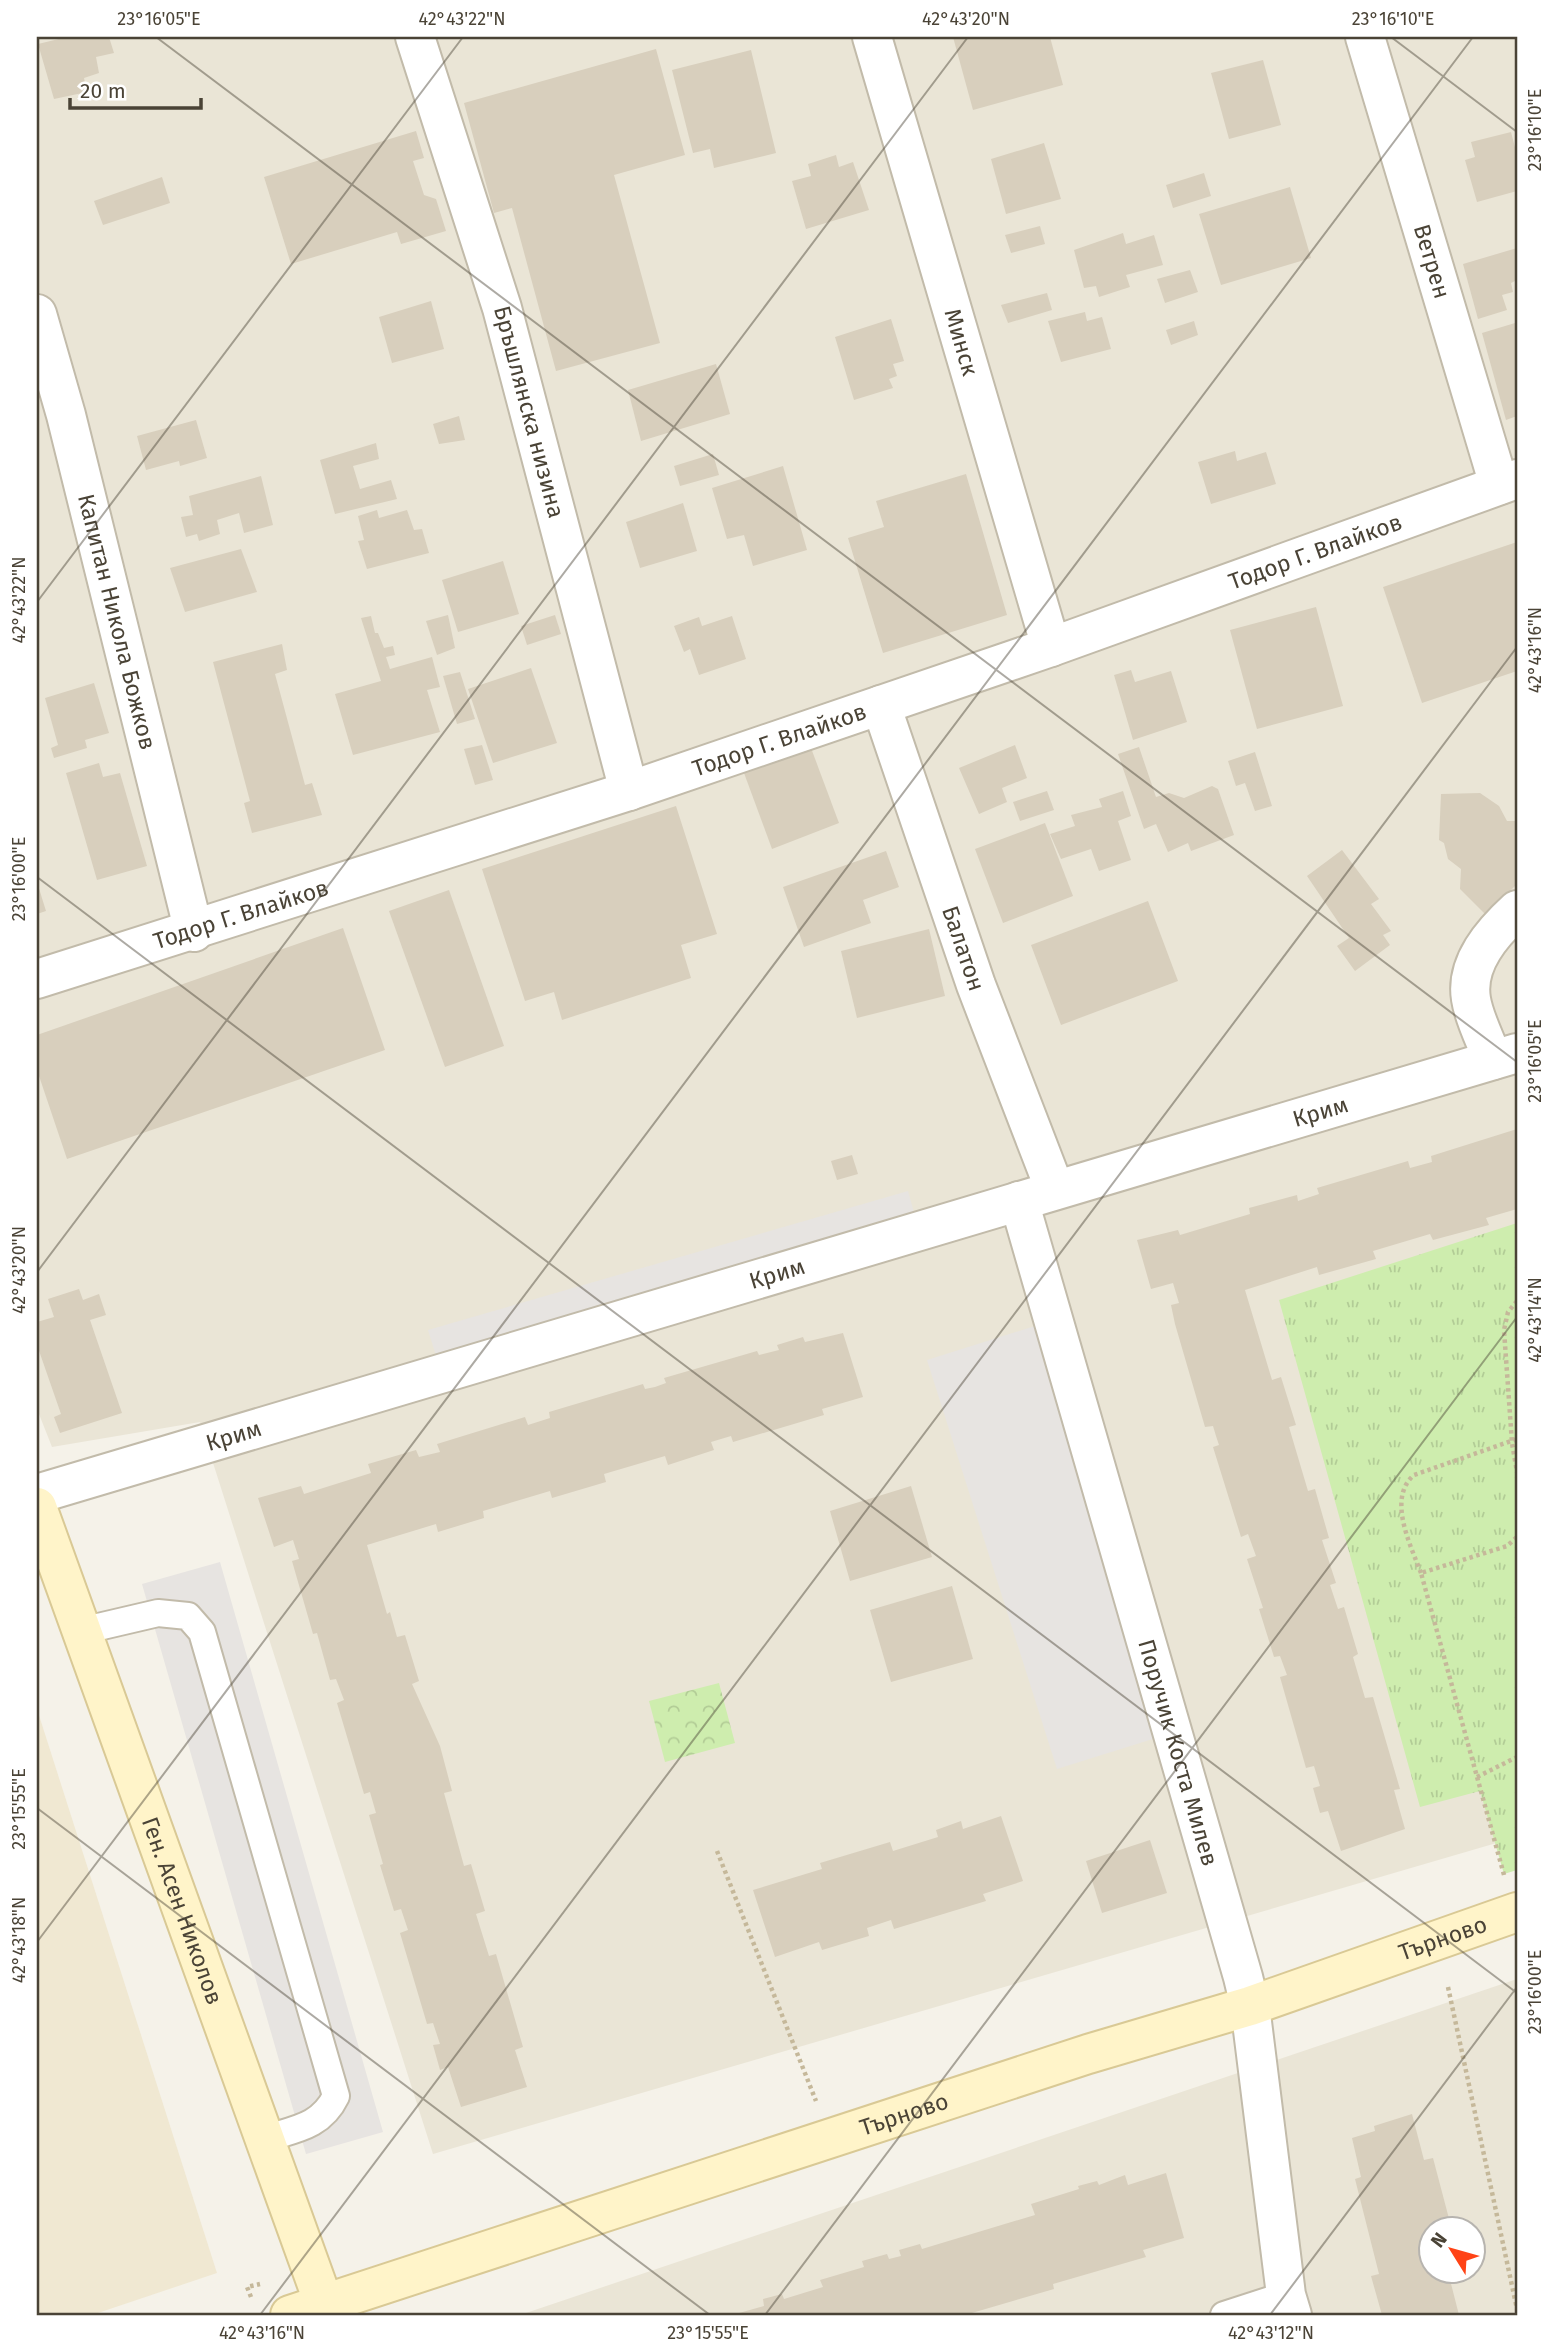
<svg xmlns="http://www.w3.org/2000/svg" width="1554" height="2352" viewBox="0 0 1554 2352" font-family="'Fira Sans',sans-serif">
  <defs>
    <pattern id="grass-tufts" width="24" height="20" patternUnits="userSpaceOnUse" patternTransform="scale(1.75)"><rect width="24" height="20" fill="#ceedae"/><path d="M3 7l-1-3M5 7V3M7 7l1-3M15 17l-1-3M17 17v-4M19 17l1-3" fill="none" stroke="#b2cc96"/></pattern>
    <pattern id="park-crowns" width="20" height="18" patternUnits="userSpaceOnUse" patternTransform="scale(1.75)"><rect width="20" height="18" fill="#ceedae"/><path d="M2 6a3 3 0 1 1 6 0M12 15a3 3 0 1 1 6 0" fill="none" stroke="#b2cc96"/></pattern>
  </defs>
  <rect width="100%" height="100%" fill="#f5f2e9"/>
  <g fill="#eae5d6" fill-rule="evenodd">
    <path d="M 37,37 L 1517,37 L 1517,1837 L 433,2154 L 200,1422 L 52,1447 L 37,1409 Z"/>
    <path d="M 1517,1979 L 1517,2315 L 520,2315 ZM 1432,2230 L 1474,2230 L 1474,2272 L 1432,2272 Z"/>
  </g>
  <path fill="#f0e8d2" d="M 37,1709 L 217,2273 L 92,2315 L 37,2315 Z"/>
  <path fill="url(#grass-tufts)" d="M 1517,1223 L 1517,1870 L 1504,1874 L 1480,1791 L 1420,1807 L 1279,1300 Z"/>
  <path fill="url(#park-crowns)" d="M 719,1683 L 735,1743 L 665,1762 L 649,1701 Z"/>
  <g fill="#e7e4e1">
    <path d="M 908,1191 L 916,1220 L 437,1359 L 428,1330 Z"/>
    <path d="M 1054,1320 L 1172,1733 L 1057,1769 L 927,1360 Z"/>
    <path d="M 220,1562 L 383,2132 L 306,2154 L 142,1584 Z"/>
  </g>
  <g fill="#d8cfbd">
    <path d="M 67,37 L 109,37 L 114,53 L 96,57 L 99,73 L 84,78 L 87,92 L 54,99 L 38,44 Z"/>
    <path d="M 953,37 L 1050,37 L 1063,85 L 973,110 Z"/>
    <path d="M 656,49 L 685,155 L 614,175 L 660,343 L 556,371 L 512,208 L 494,213 L 464,103 Z"/>
    <path d="M 751,50 L 776,153 L 714,168 L 710,149 L 693,153 L 672,70 Z"/>
    <path d="M 1263,60 L 1281,125 L 1229,139 L 1211,73 Z"/>
    <path d="M 416,131 L 424,158 L 413,161 L 424,195 L 436,199 L 446,231 L 401,244 L 397,232 L 291,264 L 264,177 Z"/>
    <path d="M 1511,132 L 1517,155 L 1517,191 L 1477,202 L 1465,160 L 1475,157 L 1471,142 Z"/>
    <path d="M 1044,143 L 1061,199 L 1006,214 L 991,159 Z"/>
    <path d="M 836,155 L 839,167 L 853,162 L 869,210 L 806,229 L 792,181 L 811,176 L 808,164 Z"/>
    <path d="M 1204,173 L 1211,196 L 1173,208 L 1166,185 Z"/>
    <path d="M 162,177 L 170,203 L 103,225 L 94,201 Z"/>
    <path d="M 1290,187 L 1311,258 L 1221,285 L 1199,214 Z"/>
    <path d="M 1040,226 L 1045,244 L 1011,253 L 1005,235 Z"/>
    <path d="M 1123,233 L 1126,244 L 1154,235 L 1163,265 L 1126,275 L 1130,287 L 1099,297 L 1096,286 L 1084,288 L 1074,250 Z"/>
    <path d="M 1517,248 L 1517,280 L 1511,283 L 1513,292 L 1502,295 L 1507,310 L 1478,319 L 1463,264 Z"/>
    <path d="M 1190,270 L 1198,292 L 1165,303 L 1157,279 Z"/>
    <path d="M 1047,293 L 1052,310 L 1008,323 L 1001,305 Z"/>
    <path d="M 431,301 L 444,349 L 392,363 L 379,317 Z"/>
    <path d="M 1085,312 L 1087,321 L 1102,317 L 1111,349 L 1061,362 L 1048,321 Z"/>
    <path d="M 891,319 L 904,361 L 893,364 L 897,376 L 889,379 L 893,388 L 854,400 L 835,337 Z"/>
    <path d="M 1194,321 L 1198,335 L 1171,345 L 1166,330 Z"/>
    <path d="M 1515,323 L 1517,416 L 1506,420 L 1482,333 Z"/>
    <path d="M 716,364 L 730,414 L 641,441 L 628,390 Z"/>
    <path d="M 459,416 L 465,440 L 439,444 L 433,424 Z"/>
    <path d="M 196,420 L 207,458 L 180,466 L 179,461 L 146,470 L 137,436 Z"/>
    <path d="M 376,443 L 379,459 L 353,466 L 360,489 L 391,480 L 397,499 L 335,514 L 320,460 Z"/>
    <path d="M 1235,451 L 1237,461 L 1266,452 L 1276,484 L 1211,504 L 1198,462 Z"/>
    <path d="M 713,454 L 719,475 L 680,486 L 674,466 Z"/>
    <path d="M 783,466 L 807,550 L 753,566 L 744,535 L 727,539 L 712,488 Z"/>
    <path d="M 966,474 L 1007,615 L 883,653 L 848,538 L 884,527 L 876,501 Z"/>
    <path d="M 261,476 L 273,525 L 244,533 L 239,513 L 217,520 L 220,534 L 199,541 L 197,534 L 186,537 L 181,517 L 193,515 L 189,496 Z"/>
    <path d="M 683,503 L 697,551 L 640,568 L 626,522 Z"/>
    <path d="M 377,510 L 379,518 L 407,510 L 414,530 L 422,529 L 429,553 L 367,569 L 358,541 L 364,540 L 358,516 Z"/>
    <path d="M 1517,542 L 1517,671 L 1422,703 L 1383,587 Z"/>
    <path d="M 241,549 L 257,592 L 185,612 L 170,568 Z"/>
    <path d="M 503,561 L 519,614 L 458,632 L 442,580 Z"/>
    <path d="M 1316,607 L 1343,706 L 1257,729 L 1230,630 Z"/>
    <path d="M 448,615 L 455,648 L 437,655 L 426,621 Z"/>
    <path d="M 555,615 L 561,634 L 527,645 L 521,626 Z"/>
    <path d="M 371,616 L 375,633 L 378,633 L 384,648 L 393,646 L 395,655 L 386,657 L 390,669 L 432,657 L 440,687 L 427,690 L 440,732 L 353,755 L 335,694 L 381,681 L 361,618 Z"/>
    <path d="M 732,616 L 746,659 L 699,675 L 690,649 L 684,652 L 674,626 L 699,617 L 702,626 Z"/>
    <path d="M 282,644 L 287,670 L 275,674 L 305,785 L 312,783 L 322,815 L 252,833 L 244,803 L 250,801 L 213,662 Z"/>
    <path d="M 531,668 L 557,743 L 493,763 L 468,689 Z"/>
    <path d="M 1131,670 L 1135,682 L 1171,671 L 1187,722 L 1133,740 L 1114,675 Z"/>
    <path d="M 460,672 L 475,719 L 457,724 L 443,676 Z"/>
    <path d="M 94,683 L 109,733 L 85,740 L 87,748 L 54,758 L 51,748 L 58,745 L 45,698 Z"/>
    <path d="M 482,745 L 493,780 L 475,785 L 464,749 Z"/>
    <path d="M 1015,745 L 1027,778 L 1002,788 L 1007,802 L 979,814 L 959,768 Z"/>
    <path d="M 1139,747 L 1156,797 L 1169,793 L 1184,798 L 1212,786 L 1218,789 L 1234,835 L 1191,851 L 1188,843 L 1168,852 L 1156,824 L 1144,829 L 1118,754 Z"/>
    <path d="M 811,748 L 839,823 L 772,849 L 744,773 Z"/>
    <path d="M 1255,752 L 1272,806 L 1255,811 L 1245,783 L 1236,786 L 1228,761 Z"/>
    <path d="M 99,763 L 103,777 L 120,773 L 147,866 L 97,880 L 66,773 Z"/>
    <path d="M 1047,791 L 1054,810 L 1020,821 L 1013,802 Z"/>
    <path d="M 1123,791 L 1131,816 L 1118,821 L 1131,860 L 1099,871 L 1091,849 L 1061,859 L 1050,834 L 1075,826 L 1071,815 L 1102,807 L 1099,799 Z"/>
    <path d="M 1480,793 L 1499,806 L 1507,821 L 1517,821 L 1517,884 L 1486,915 L 1460,889 L 1461,869 L 1448,859 L 1444,843 L 1439,840 L 1441,794 Z"/>
    <path d="M 676,806 L 717,934 L 681,945 L 691,978 L 562,1020 L 554,992 L 525,1001 L 482,869 Z"/>
    <path d="M 1045,823 L 1073,896 L 1003,923 L 975,849 Z"/>
    <path d="M 1342,850 L 1379,899 L 1371,904 L 1391,931 L 1383,935 L 1390,945 L 1355,971 L 1337,946 L 1349,938 L 1307,876 Z"/>
    <path d="M 886,851 L 899,887 L 863,900 L 871,923 L 804,947 L 783,887 Z"/>
    <path d="M 37,882 L 46,911 L 37,914 Z"/>
    <path d="M 449,890 L 504,1046 L 445,1067 L 389,911 Z"/>
    <path d="M 1148,901 L 1178,981 L 1061,1025 L 1031,945 Z"/>
    <path d="M 343,928 L 385,1050 L 67,1159 L 37,1070 L 37,1035 Z"/>
    <path d="M 929,929 L 945,996 L 857,1018 L 841,951 Z"/>
    <path d="M 1517,1129 L 1517,1209 L 1486,1218 L 1489,1225 L 1433,1240 L 1430,1234 L 1373,1251 L 1376,1259 L 1319,1275 L 1317,1267 L 1245,1290 L 1272,1380 L 1281,1377 L 1296,1425 L 1289,1427 L 1308,1491 L 1315,1489 L 1329,1538 L 1322,1540 L 1336,1583 L 1330,1585 L 1338,1609 L 1344,1607 L 1358,1654 L 1353,1657 L 1365,1698 L 1373,1697 L 1400,1789 L 1394,1790 L 1405,1829 L 1341,1851 L 1328,1811 L 1320,1813 L 1313,1788 L 1320,1786 L 1314,1766 L 1306,1768 L 1280,1677 L 1287,1675 L 1280,1656 L 1274,1657 L 1259,1609 L 1263,1608 L 1247,1559 L 1256,1556 L 1248,1534 L 1241,1537 L 1213,1447 L 1219,1445 L 1216,1436 L 1213,1426 L 1205,1427 L 1175,1324 L 1171,1305 L 1179,1303 L 1173,1283 L 1151,1289 L 1137,1240 L 1178,1230 L 1180,1235 L 1250,1214 L 1249,1208 L 1297,1195 L 1298,1201 L 1319,1194 L 1317,1188 L 1408,1161 L 1410,1168 L 1432,1162 L 1431,1156 Z"/>
    <path d="M 852,1155 L 858,1174 L 837,1180 L 831,1161 Z"/>
    <path d="M 79,1289 L 83,1300 L 99,1294 L 106,1315 L 90,1320 L 122,1413 L 60,1433 L 54,1417 L 61,1414 L 37,1345 L 37,1322 L 54,1317 L 48,1299 Z"/>
    <path d="M 843,1333 L 863,1397 L 822,1409 L 824,1415 L 733,1442 L 731,1436 L 711,1442 L 714,1450 L 668,1465 L 665,1456 L 604,1474 L 606,1482 L 552,1498 L 550,1491 L 483,1511 L 484,1518 L 438,1532 L 436,1524 L 367,1545 L 387,1614 L 390,1612 L 397,1637 L 405,1635 L 419,1681 L 412,1684 L 440,1746 L 452,1791 L 444,1793 L 464,1866 L 471,1864 L 485,1911 L 476,1914 L 489,1956 L 496,1954 L 523,2047 L 515,2050 L 527,2087 L 461,2107 L 448,2067 L 440,2070 L 433,2045 L 440,2044 L 433,2023 L 427,2024 L 400,1933 L 408,1930 L 401,1909 L 394,1911 L 380,1865 L 383,1864 L 369,1815 L 376,1813 L 370,1792 L 364,1794 L 337,1703 L 344,1700 L 336,1679 L 330,1680 L 317,1633 L 313,1634 L 292,1561 L 299,1559 L 293,1540 L 274,1547 L 258,1498 L 301,1486 L 304,1494 L 371,1473 L 368,1464 L 416,1450 L 419,1457 L 440,1452 L 437,1444 L 525,1417 L 528,1425 L 550,1418 L 549,1412 L 643,1384 L 645,1389 L 655,1387 L 666,1383 L 664,1378 L 757,1351 L 759,1355 L 779,1350 L 777,1345 L 803,1337 L 805,1342 Z"/>
    <path d="M 911,1486 L 932,1557 L 850,1581 L 830,1511 Z"/>
    <path d="M 952,1586 L 973,1659 L 891,1682 L 870,1610 Z"/>
    <path d="M 1001,1816 L 1023,1881 L 983,1894 L 986,1901 L 894,1929 L 891,1920 L 867,1928 L 869,1936 L 822,1950 L 819,1942 L 775,1957 L 753,1890 L 822,1869 L 820,1863 L 890,1842 L 893,1851 L 938,1837 L 936,1830 L 961,1821 L 963,1829 Z"/>
    <path d="M 1150,1840 L 1167,1893 L 1102,1913 L 1086,1861 Z"/>
    <path d="M 1412,2114 L 1424,2160 L 1433,2158 L 1452,2230 L 1432,2230 L 1432,2272 L 1448,2272 L 1459,2315 L 1382,2315 L 1371,2276 L 1379,2274 L 1355,2179 L 1361,2177 L 1352,2138 L 1375,2131 L 1374,2126 Z"/>
    <path d="M 1166,2173 L 1184,2238 L 1143,2250 L 1146,2257 L 1053,2284 L 1054,2289 L 965,2315 L 732,2315 L 764,2306 L 763,2299 L 782,2294 L 784,2299 L 823,2287 L 820,2280 L 864,2267 L 862,2261 L 887,2254 L 889,2259 L 901,2256 L 899,2250 L 920,2244 L 922,2249 L 1035,2215 L 1031,2204 L 1079,2189 L 1078,2186 L 1097,2181 L 1099,2185 L 1125,2175 L 1128,2185 Z"/>
  </g>
  <g fill="none" stroke-linecap="round" stroke-linejoin="round">
    <defs>
      <g id="lane">
        <path d="M 81,1631 L 158,1613 L 188,1616 L 202,1632 L 336,2096 C 321,2127 295,2129 264,2139"/>
        <path d="M 1224,2315 L 1286,2295"/>
      </g>
      <g id="street">
        <path id="s1" d="M 415,37 L 502,308 L 629,791"/>
        <path id="s2" d="M 872,37 L 1051,647"/>
        <path id="s3" d="M 1365,37 L 1499,485"/>
        <path id="s4" d="M 37,314 L 66,415 L 194,932"/>
        <path id="s5" d="M 881,705 L 976,985 L 1055,1190"/>
        <path id="s6" d="M 37,979 L 629,791 L 1051,647 L 1517,479"/>
        <path d="M 1493,1060 C 1486,1041 1474,1019 1471,999 C 1465,963 1493,932 1517,910"/>
        <path id="s7" d="M 1019,1201 L 1243,1977 L 1250,2006 L 1286,2295 L 1292,2315"/>
        <path id="s8" d="M 37,1494 L 1517,1053"/>
      </g>
      <g id="secondary">
        <path id="s9" d="M 37,1507 L 328,2315"/>
        <path id="s10" d="M 290,2315 L 1088,2054 L 1250,2006 L 1517,1912"/>
      </g>
    </defs>
    <use href="#lane" stroke="#c2bbaa" stroke-width="30"/>
    <use href="#street" stroke="#c2bbaa" stroke-width="42"/>
    <use href="#secondary" stroke="#d9c995" stroke-width="42"/>
    <g stroke="#c5b89a" stroke-width="4.5" stroke-dasharray="3.5 3.5" stroke-linecap="butt">
      <path d="M 1517,1301 L 1508,1312 L 1504,1330 L 1512,1443 L 1517,1472"/>
      <path d="M 1421,1573 C 1410,1544 1387,1498 1414,1475 L 1517,1439"/>
      <path d="M 1477,1777 L 1517,1757"/>
      <path d="M 717,1851 L 816,2101"/>
      <path d="M 1504,1875 L 1421,1573 L 1507,1546 L 1517,1537"/>
      <path d="M 1448,1987 L 1517,2309"/>
      <path d="M 251,2297 L 247,2287 L 260,2284"/>
    </g>
    <use href="#lane" stroke="#fff" stroke-width="26"/>
    <use href="#street" stroke="#fff" stroke-width="38"/>
    <use href="#secondary" stroke="#fff4c9" stroke-width="38"/>
  </g>
  <path fill="none" stroke="#4a4336" stroke-width="2" stroke-opacity="0.45" d="M 156,37 L 1517,1062M 1391,37 L 1517,132M 37,602 L 463,37M 37,877 L 1517,1993M 37,1272 L 968,37M 37,1808 L 710,2315M 37,1942 L 1473,37M 260,2315 L 1517,647M 765,2315 L 1517,1317M 1270,2315 L 1517,1987"/>
  <g text-anchor="middle" dominant-baseline="central" stroke-width="6" stroke-linejoin="round" paint-order="stroke">
    <g font-size="23" fill="#4a4336" stroke="#fff">
      <text stroke="none"><textPath href="#s3" startOffset="234">Ветрен</textPath></text>
      <text stroke="none"><textPath href="#s2" startOffset="318">Минск</textPath></text>
      <text stroke="none"><textPath href="#s1" startOffset="392">Бръшлянска низина</textPath></text>
      <text stroke="none"><textPath href="#s6" startOffset="1348">Тодор Г. Влайков</textPath></text>
      <text stroke="none"><textPath href="#s4" startOffset="318">Капитан Никола Божков</textPath></text>
      <text stroke="none"><textPath href="#s6" startOffset="780">Тодор Г. Влайков</textPath></text>
      <text stroke="none"><textPath href="#s6" startOffset="214">Тодор Г. Влайков</textPath></text>
      <text stroke="none"><textPath href="#s5" startOffset="257">Балатон</textPath></text>
      <text stroke="none"><textPath href="#s8" startOffset="1339">Крим</textPath></text>
      <text stroke="none"><textPath href="#s8" startOffset="772">Крим</textPath></text>
      <text stroke="none"><textPath href="#s8" startOffset="205">Крим</textPath></text>
      <text stroke="none"><textPath href="#s7" startOffset="574">Поручик Коста Милев</textPath></text>
      <text stroke="none"><textPath href="#s9" startOffset="429">Ген. Асен Николов</textPath></text>
      <text stroke="none"><textPath href="#s10" startOffset="1213">Търново</textPath></text>
      <text stroke="none"><textPath href="#s10" startOffset="646">Търново</textPath></text>
    </g>
  </g>
  <rect width="1554" height="2352" fill="none" stroke="#ffffff" stroke-width="77"/>
  <g transform="translate(1452 2250) rotate(307)"><circle r="33" fill="#ffffff" stroke="#b7b4af" stroke-width="2"/>
  <path d="M0-5L12 26L0 18L-12 26Z" fill="#ff4316"/>
  <text y="-10" font-size="19" font-weight="bold" text-anchor="middle" fill="#4a4336">N</text>
  </g>
  <path d="M70 98v10h131v-10" fill="none" stroke="#4a4336" stroke-width="3.5"/>
  <text x="80" y="98" font-size="21" fill="#4a4336" stroke="#ffffff" stroke-width="5" paint-order="stroke">20 m</text>
  <rect x="38" y="38" width="1478" height="2276" fill="none" stroke="#4a4336" stroke-width="2.5"/>
  <g font-size="18" text-anchor="middle" fill="#4a4336">
    <text x="159" y="25">23°16'05"E</text>
    <text x="462" y="25">42°43'22"N</text>
    <text x="966" y="25">42°43'20"N</text>
    <text x="1393" y="25">23°16'10"E</text>
    <text transform="translate(1535 130) rotate(-90)" y="6">23°16'10"E</text>
    <text transform="translate(19 600) rotate(-90)" y="6">42°43'22"N</text>
    <text transform="translate(1535 650) rotate(-90)" y="6">42°43'16"N</text>
    <text transform="translate(19 879) rotate(-90)" y="6">23°16'00"E</text>
    <text transform="translate(1535 1061) rotate(-90)" y="6">23°16'05"E</text>
    <text transform="translate(19 1270) rotate(-90)" y="6">42°43'20"N</text>
    <text transform="translate(1535 1320) rotate(-90)" y="6">42°43'14"N</text>
    <text transform="translate(19 1809) rotate(-90)" y="6">23°15'55"E</text>
    <text transform="translate(19 1940) rotate(-90)" y="6">42°43'18"N</text>
    <text transform="translate(1535 1992) rotate(-90)" y="6">23°16'00"E</text>
    <text x="262" y="2339">42°43'16"N</text>
    <text x="708" y="2339">23°15'55"E</text>
    <text x="1271" y="2339">42°43'12"N</text>
  </g>
</svg>
